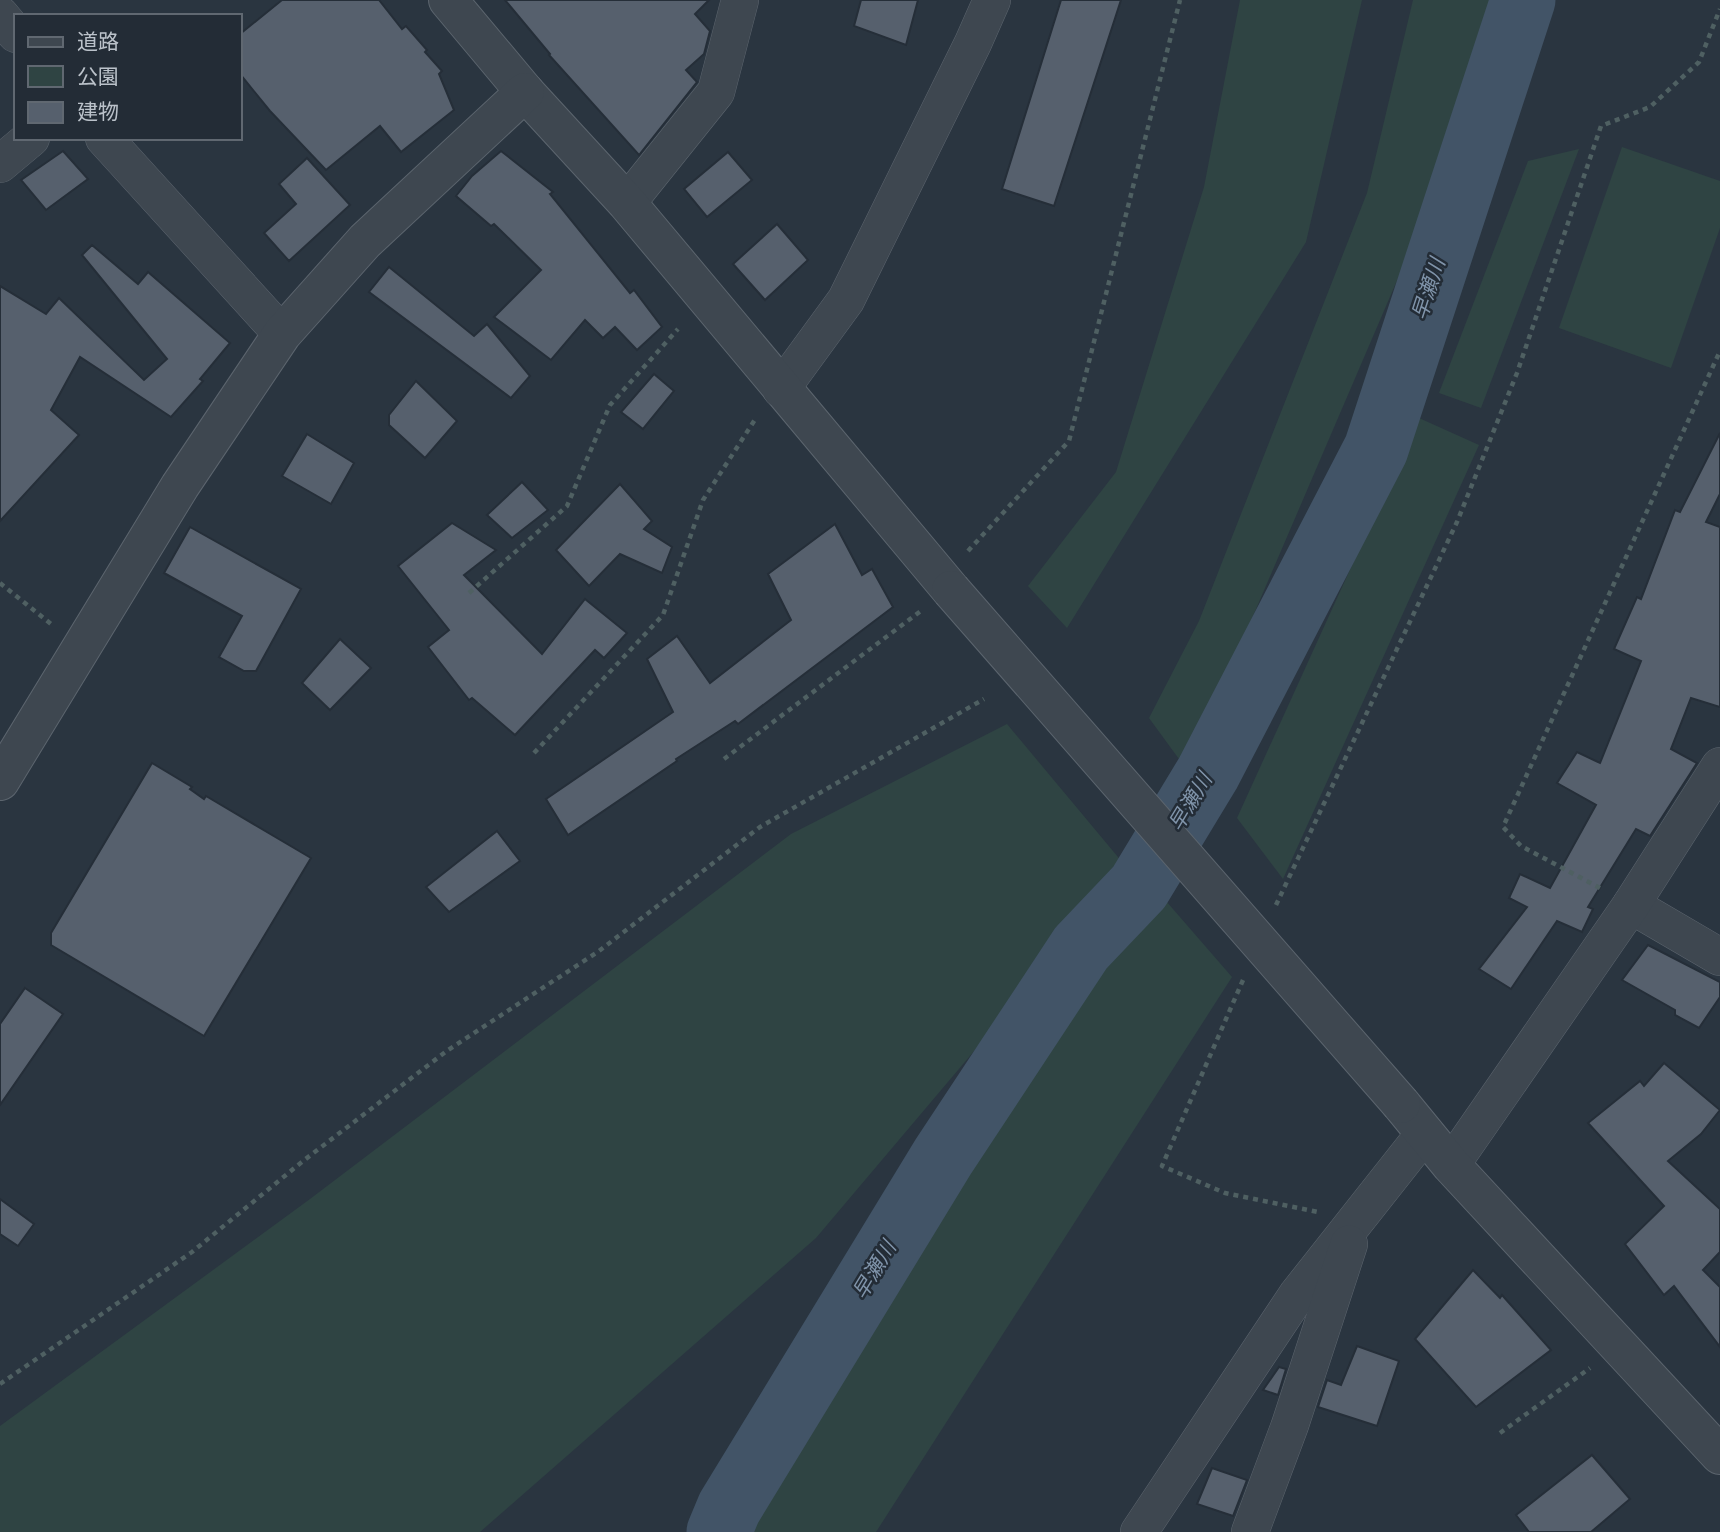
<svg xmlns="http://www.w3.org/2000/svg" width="1720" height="1532" viewBox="0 0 1720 1532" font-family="Arial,'Noto Sans JP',sans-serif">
  <rect width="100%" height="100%" fill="#2a3540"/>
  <g fill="#2f4443">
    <path d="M 1240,0 L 1362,0 L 1306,242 L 1067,628 L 1028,586 L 1116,472 L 1204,187 Z"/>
    <path d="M 1413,0 L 1491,0 L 1471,108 L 1187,770 L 1149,718 L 1199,621 L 1367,193 Z"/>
    <path d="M 1622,147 L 1720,181 L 1720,228 L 1671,368 L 1559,328 Z"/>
    <path d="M 1579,149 L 1481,408 L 1439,393 L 1528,161 Z"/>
    <path d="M 1419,418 L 1479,445 L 1283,879 L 1237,818 Z"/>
    <path d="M 1007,724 L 1128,869 L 816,1238 L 480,1532 L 0,1532 L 0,1426 L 310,1199 L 791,834 Z"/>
    <path d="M 1153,886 L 1232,977 L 876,1532 L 747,1532 L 954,1166 Z"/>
  </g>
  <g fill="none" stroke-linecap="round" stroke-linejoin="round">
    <path stroke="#425467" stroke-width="65" d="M 719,1532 L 729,1508 L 943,1157 L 1081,948 L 1139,887 L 1208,773 L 1376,449 L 1523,0"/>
  </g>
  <g fill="#56606d" stroke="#252e38" stroke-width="2">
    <path d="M 282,0 L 379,0 L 402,29 L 406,26 L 427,50 L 425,52 L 442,71 L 439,74 L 454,110 L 401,152 L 380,126 L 326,170 L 270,111 L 240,74 L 240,34 Z"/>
    <path d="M 505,0 L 709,0 L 695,14 L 710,31 L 704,54 L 686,70 L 697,82 L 639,155 L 549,55 L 550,54 Z"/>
    <path d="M 861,0 L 918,0 L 906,45 L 854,26 Z"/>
    <path d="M 1061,0 L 1121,0 L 1054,206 L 1002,189 Z"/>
    <path d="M 63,151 L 88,179 L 46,210 L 21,180 Z"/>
    <path d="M 501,151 L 553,192 L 550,194 L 630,293 L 634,290 L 662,327 L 637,350 L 615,327 L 603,338 L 585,320 L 551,360 L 494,317 L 541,270 L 494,224 L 491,226 L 456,196 L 472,176 Z"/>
    <path d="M 728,152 L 752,180 L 707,217 L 684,189 Z"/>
    <path d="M 307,158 L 350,205 L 289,261 L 264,233 L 296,204 L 279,184 Z"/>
    <path d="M 777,224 L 808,260 L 765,300 L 733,264 Z"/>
    <path d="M 92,245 L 138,284 L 148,272 L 230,343 L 200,379 L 203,381 L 171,417 L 80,357 L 51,410 L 79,435 L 0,521 L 0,286 L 46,314 L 59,298 L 144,380 L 167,359 L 82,255 Z"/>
    <path d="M 389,267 L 474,336 L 487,324 L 530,376 L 511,398 L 369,292 Z"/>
    <path d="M 654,374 L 674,391 L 643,429 L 621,412 Z"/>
    <path d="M 416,381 L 457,421 L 425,458 L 389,425 L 389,415 Z"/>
    <path d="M 1720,433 L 1720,494 L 1706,522 L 1720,527 L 1720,707 L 1691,698 L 1671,749 L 1697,763 L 1650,836 L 1636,829 L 1588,907 L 1593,909 L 1582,932 L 1557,921 L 1511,989 L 1479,969 L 1527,907 L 1509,898 L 1520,874 L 1550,888 L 1596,805 L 1557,783 L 1577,752 L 1600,763 L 1641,661 L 1614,649 L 1637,597 L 1641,599 L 1675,510 L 1680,512 Z"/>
    <path d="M 307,434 L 354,463 L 331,504 L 282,476 Z"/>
    <path d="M 522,482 L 548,510 L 512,538 L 487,515 Z"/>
    <path d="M 620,484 L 652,521 L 644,529 L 672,547 L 662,573 L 620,554 L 589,586 L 556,550 Z"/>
    <path d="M 452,523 L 496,550 L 464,575 L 542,654 L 585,599 L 627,633 L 604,658 L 595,650 L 515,735 L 472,698 L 469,700 L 428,647 L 449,630 L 398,566 Z"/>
    <path d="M 835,524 L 862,575 L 872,569 L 893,607 L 738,724 L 735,721 L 676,759 L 677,761 L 568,835 L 546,799 L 673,712 L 647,659 L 677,636 L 710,683 L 791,620 L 768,574 Z"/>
    <path d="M 190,527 L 301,589 L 256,671 L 244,671 L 219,657 L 242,616 L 164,573 Z"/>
    <path d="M 340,639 L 371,668 L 330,710 L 302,683 Z"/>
    <path d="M 152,763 L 192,787 L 190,789 L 204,799 L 206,796 L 311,858 L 204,1036 L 51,945 L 51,933 Z"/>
    <path d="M 497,831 L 520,861 L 449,912 L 426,887 Z"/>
    <path d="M 1648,945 L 1720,982 L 1720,997 L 1699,1028 L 1675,1015 L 1675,1010 L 1622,980 Z"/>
    <path d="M 25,988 L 63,1014 L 0,1105 L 0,1024 Z"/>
    <path d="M 1664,1063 L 1720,1110 L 1701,1134 L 1668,1161 L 1720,1209 L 1720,1252 L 1703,1270 L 1720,1287 L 1720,1347 L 1674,1286 L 1664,1295 L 1625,1244 L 1664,1206 L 1588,1123 L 1640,1081 L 1644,1086 Z"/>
    <path d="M 0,1199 L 34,1224 L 18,1246 L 0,1234 Z"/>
    <path d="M 1473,1270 L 1500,1298 L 1502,1295 L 1551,1350 L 1476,1407 L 1415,1339 Z"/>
    <path d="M 1357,1346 L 1399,1361 L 1377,1426 L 1318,1407 L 1327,1380 L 1341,1385 Z"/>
    <path d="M 1279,1367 L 1286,1369 L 1278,1395 L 1263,1390 Z"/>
    <path d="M 1592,1455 L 1630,1499 L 1591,1532 L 1529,1532 L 1516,1515 Z"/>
    <path d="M 1212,1468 L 1247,1480 L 1233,1516 L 1197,1504 Z"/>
  </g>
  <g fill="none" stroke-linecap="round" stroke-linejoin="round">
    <defs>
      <g id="minor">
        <path d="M 0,15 L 16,34"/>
        <path d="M 104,138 L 282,334"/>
        <path d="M 0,164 L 31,138"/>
        <path d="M 627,203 L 716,92 L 740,0"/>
        <path d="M 781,389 L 846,300 L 973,43 L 992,0"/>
        <path d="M 1631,905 L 1720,957"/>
        <path d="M 1451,1165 L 1631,905 L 1720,766"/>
        <path d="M 1139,1532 L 1297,1295 L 1425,1133"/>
        <path d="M 1250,1532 L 1290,1425 L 1349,1244"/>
      </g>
      <g id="tertiary">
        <path d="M 448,0 L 525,92 L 627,203 L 951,590"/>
        <path d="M 0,781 L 180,486 L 282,334 L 365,241 L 525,92"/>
        <path d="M 1401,1104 L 1451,1165 L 1720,1455"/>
      </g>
    </defs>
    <use href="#minor" stroke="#5c656e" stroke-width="38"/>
    <use href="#tertiary" stroke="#5c656e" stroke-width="40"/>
    <g stroke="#4f6062" stroke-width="4.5" stroke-dasharray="5 5" stroke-linecap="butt">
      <path d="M 968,551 L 1069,441 L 1180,0"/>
      <path d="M 0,583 L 51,624"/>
      <path d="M 469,593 L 567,506 L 610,405 L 678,329"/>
      <path d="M 534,753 L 663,615 L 703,500 L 756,418"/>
      <path d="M 724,759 L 922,610"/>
      <path d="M 1600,888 L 1521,846 L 1503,827 L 1720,351"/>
      <path d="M 1276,905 L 1457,522 L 1517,373 L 1601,126 L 1650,107 L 1699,62 L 1720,9"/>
      <path d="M 1243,980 L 1162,1166 L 1225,1193 L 1318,1212"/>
      <path d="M 0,1384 L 192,1252 L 303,1161 L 448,1050 L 599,951 L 760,827 L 984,699"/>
      <path d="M 1500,1433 L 1590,1368"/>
    </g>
    <use href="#minor" stroke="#3e4750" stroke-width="37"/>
    <use href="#tertiary" stroke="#3e4750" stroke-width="38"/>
    <defs>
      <path id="tertiary-bridge" d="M 951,590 L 1401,1104"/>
    </defs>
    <use href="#tertiary-bridge" stroke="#5c656e" stroke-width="40" stroke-linecap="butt"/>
    <use href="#tertiary-bridge" stroke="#3e4750" stroke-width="38"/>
  </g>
  <g text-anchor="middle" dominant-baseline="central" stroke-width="5" stroke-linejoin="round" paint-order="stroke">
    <g font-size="21" font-style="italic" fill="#8094aa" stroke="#232c36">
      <text transform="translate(1428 289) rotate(-72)">早瀬川</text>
      <text transform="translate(1190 802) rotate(-59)">早瀬川</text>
      <text transform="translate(874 1270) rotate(-59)">早瀬川</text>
    </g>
  </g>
  <rect x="14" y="14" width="228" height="126" fill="#232c36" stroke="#606871" stroke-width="2"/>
  <rect x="28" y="37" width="35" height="10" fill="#3e4750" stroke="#606871" stroke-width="2"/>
  <text x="77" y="49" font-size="21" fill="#bbc2ca">道路</text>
  <rect x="28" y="66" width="35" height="21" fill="#2f4443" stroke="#606871" stroke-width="2"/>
  <text x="77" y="84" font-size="21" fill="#bbc2ca">公園</text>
  <rect x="28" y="102" width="35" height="21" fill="#56606d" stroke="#606871" stroke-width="2"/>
  <text x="77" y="119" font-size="21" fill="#bbc2ca">建物</text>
</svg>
